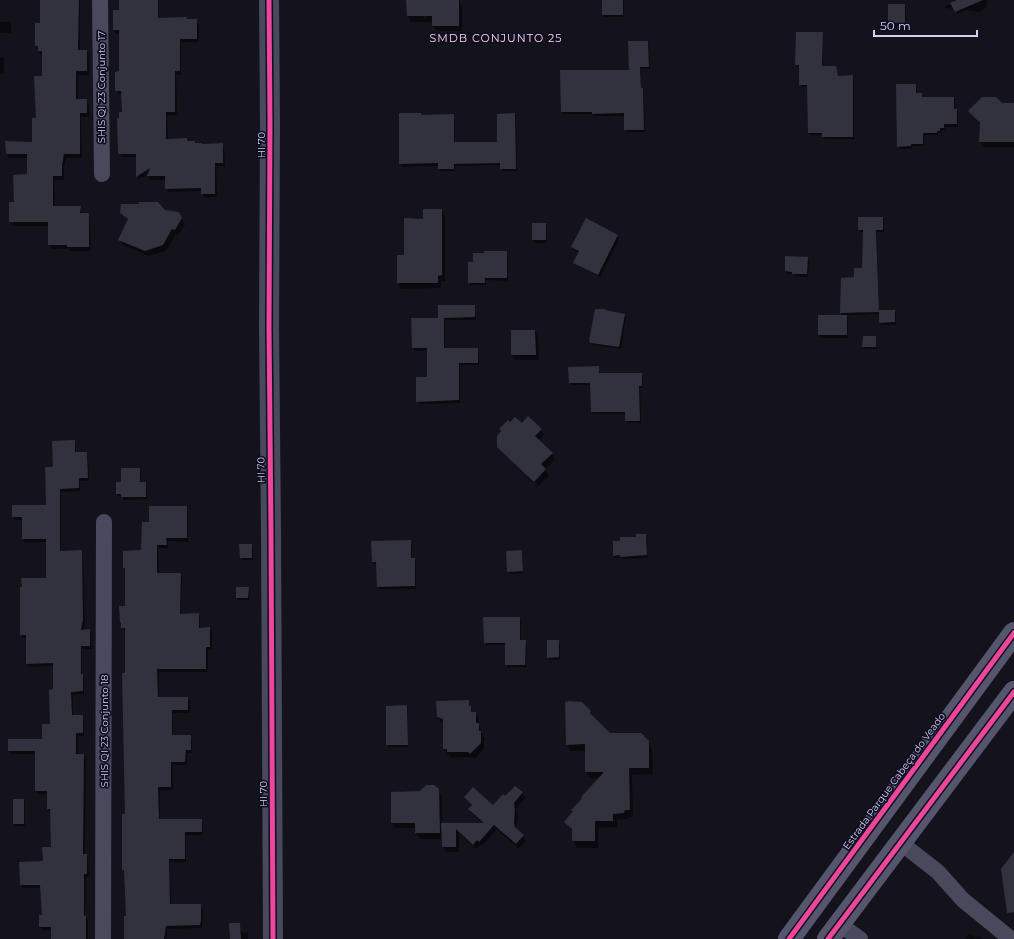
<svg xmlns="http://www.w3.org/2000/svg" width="1014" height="939" viewBox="0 0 1014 939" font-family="Montserrat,sans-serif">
  <rect width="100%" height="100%" fill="#14131c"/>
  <g fill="#0007">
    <path d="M 41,0 L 80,0 L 80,51 L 87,51 L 89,55 L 89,75 L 78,75 L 78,100 L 86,100 L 89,104 L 89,117 L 81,117 L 82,158 L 66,158 L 64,170 L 64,180 L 54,180 L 55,207 L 80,207 L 82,214 L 88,214 L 90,218 L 91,251 L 70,251 L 69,249 L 52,249 L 49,244 L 49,226 L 12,226 L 10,221 L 15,203 L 29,175 L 28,158 L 9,158 L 6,153 L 33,143 L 43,77 L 43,55 L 41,55 L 36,46 L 41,24 Z"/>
    <path d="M 119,0 L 159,0 L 159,19 L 196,20 L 199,24 L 199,42 L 181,42 L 181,75 L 176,75 L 177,115 L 167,115 L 168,140 L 195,142 L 196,144 L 202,145 L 222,144 L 224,148 L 225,166 L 216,166 L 217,197 L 204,198 L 202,191 L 168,192 L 166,188 L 166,180 L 150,180 L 148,176 L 149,173 L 139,180 L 138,176 L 137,157 L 122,157 L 119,154 L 120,118 L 123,113 L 122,94 L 118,94 L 116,91 L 120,72 L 120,34 L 116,34 L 114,30 L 114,11 L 119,11 Z"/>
    <path d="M 407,0 L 410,0 L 426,19 L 425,0 L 459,0 L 462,7 L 462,31 L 437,31 L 433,26 L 433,22 L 411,22 L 408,16 Z"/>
    <path d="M 603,0 L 624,0 L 624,17 L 604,17 L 603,14 Z"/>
    <path d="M 960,0 L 987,0 L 988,1 L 987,1 L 986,8 L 979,12 L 966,10 L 957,14 L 954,9 L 946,8 L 945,6 Z"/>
    <path d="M 904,5 L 906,7 L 906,25 L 891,25 L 889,23 Z"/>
    <path d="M 0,22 L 9,22 L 11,24 L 11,33 L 0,33 Z"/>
    <path d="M 822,33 L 823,36 L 823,67 L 835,67 L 838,77 L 852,76 L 854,79 L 854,139 L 825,139 L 823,135 L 810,135 L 809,133 L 808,87 L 802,87 L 800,85 L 800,67 L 797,67 L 796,65 Z"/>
    <path d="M 648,42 L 649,44 L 650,69 L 641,69 L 641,89 L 644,92 L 645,132 L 627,132 L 625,130 L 625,116 L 594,116 L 593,114 L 563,114 L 562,112 L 630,71 Z"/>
    <path d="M 0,57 L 3,57 L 4,60 L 4,74 L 0,74 Z"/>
    <path d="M 915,85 L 917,87 L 917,94 L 922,94 L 923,98 L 954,98 L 955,100 L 955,110 L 957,110 L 958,113 L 958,127 L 945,127 L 945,130 L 941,130 L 941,133 L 938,133 L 938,135 L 924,135 L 924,146 L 912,146 L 912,149 L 900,149 L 898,146 Z"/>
    <path d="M 1001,104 L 1014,104 L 1014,147 L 984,147 L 980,141 L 980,125 L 973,117 L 969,111 Z"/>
    <path d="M 400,114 L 421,116 L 453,115 L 455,118 L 455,143 L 498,143 L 515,114 L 516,117 L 517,171 L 502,171 L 501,165 L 455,166 L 455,171 L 440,171 L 439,166 L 402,167 L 400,164 Z"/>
    <path d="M 441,210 L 445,216 L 445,281 L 441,281 L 441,288 L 401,289 L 398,283 L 424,220 Z"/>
    <path d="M 164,211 L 178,213 L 185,225 L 178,235 L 176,234 L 166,251 L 148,256 L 123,245 L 120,240 L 128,221 L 121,212 Z"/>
    <path d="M 883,218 L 884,220 L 884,232 L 877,232 L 879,311 L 894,311 L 896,313 L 896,325 L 881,325 L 880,322 L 880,314 L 846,315 L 848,318 L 848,338 L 821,338 L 819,335 L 819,316 L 843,316 L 841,313 L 855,278 L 863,268 L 864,232 L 861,232 L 859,230 Z"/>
    <path d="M 586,220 L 618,236 L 619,239 L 600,277 L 576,265 L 574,263 L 579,253 L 574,250 L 572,247 Z"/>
    <path d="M 546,224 L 547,226 L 547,243 L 535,243 L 533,240 Z"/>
    <path d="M 506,252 L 508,255 L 508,281 L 486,280 L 486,285 L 470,285 L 469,283 L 474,263 Z"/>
    <path d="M 808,258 L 809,261 L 808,277 L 795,276 L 793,274 L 787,274 L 786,271 Z"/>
    <path d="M 474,306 L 475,308 L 476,320 L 445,320 L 445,349 L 477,349 L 479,352 L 479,365 L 460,365 L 460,403 L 419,404 L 417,401 L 428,378 L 428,351 L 415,351 L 413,348 L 412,319 L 439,318 Z"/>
    <path d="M 625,315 L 626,317 L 621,349 L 593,345 L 592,344 L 590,341 Z"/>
    <path d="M 535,331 L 538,337 L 539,360 L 515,360 L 512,355 Z"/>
    <path d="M 875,337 L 876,340 L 877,349 L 865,349 L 863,347 Z"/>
    <path d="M 598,367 L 600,374 L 641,374 L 643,377 L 643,388 L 640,388 L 641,423 L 627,423 L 626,414 L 593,414 L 592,411 L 591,385 L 572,385 L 570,383 Z"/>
    <path d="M 510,423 L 522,424 L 541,429 L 544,435 L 539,441 L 552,454 L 555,460 L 545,469 L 549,476 L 537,487 L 501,453 L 537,486 L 538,485 L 498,447 Z"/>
    <path d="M 74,441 L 76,445 L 76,453 L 87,453 L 88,456 L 89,481 L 80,481 L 80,491 L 61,492 L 61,552 L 81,551 L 83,555 L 85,623 L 83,631 L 90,630 L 91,634 L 92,649 L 82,649 L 82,675 L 84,678 L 84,694 L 73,695 L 73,716 L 82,716 L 84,719 L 84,736 L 78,736 L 78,755 L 84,755 L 86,758 L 85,855 L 86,855 L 88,858 L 89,877 L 86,877 L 85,916 L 88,920 L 88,939 L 52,939 L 52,930 L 42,930 L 40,927 L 43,916 L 41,888 L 23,888 L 21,885 L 20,863 L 44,862 L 52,848 L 51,812 L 48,809 L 48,794 L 38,794 L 36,791 L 36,754 L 11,754 L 9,751 L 9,740 L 43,740 L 51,725 L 54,690 L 54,666 L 29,667 L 27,663 L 27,638 L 23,638 L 21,634 L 47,579 L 47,542 L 24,542 L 23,539 L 23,520 L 15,520 L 13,517 L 47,506 L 54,468 Z"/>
    <path d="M 140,469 L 141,472 L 141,483 L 145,483 L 147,485 L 147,499 L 124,500 L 122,496 L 118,496 L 117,494 L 122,483 Z"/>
    <path d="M 186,507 L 188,511 L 188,542 L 168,541 L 168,548 L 158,548 L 159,574 L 180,574 L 182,577 L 181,615 L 198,614 L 200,618 L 200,629 L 210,628 L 212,632 L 212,650 L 208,650 L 208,672 L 159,672 L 159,698 L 188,698 L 190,701 L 190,713 L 173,713 L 173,736 L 190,736 L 192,740 L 192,753 L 187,753 L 187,765 L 173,765 L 173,790 L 160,791 L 160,820 L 201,820 L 203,823 L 203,835 L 186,835 L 186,862 L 170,862 L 171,905 L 200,905 L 203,909 L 202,925 L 202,928 L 167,929 L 166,939 L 125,939 L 127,917 L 125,873 L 123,870 L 126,815 L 126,631 L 124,631 L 121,622 L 126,607 L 126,571 L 124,568 L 142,551 L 150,523 Z"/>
    <path d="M 646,535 L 647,538 L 648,558 L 623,559 L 622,558 L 615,558 L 614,555 L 621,542 Z"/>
    <path d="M 410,541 L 412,544 L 412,559 L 414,559 L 416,562 L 416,589 L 379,589 L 378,586 L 377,564 L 374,564 L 373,562 Z"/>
    <path d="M 252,545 L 253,548 L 253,560 L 242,560 L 241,558 Z"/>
    <path d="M 521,551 L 523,554 L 523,573 L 509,574 L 508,571 Z"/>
    <path d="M 248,588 L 249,590 L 249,600 L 238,600 L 237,598 Z"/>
    <path d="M 520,618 L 521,621 L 521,641 L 526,641 L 527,643 L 526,667 L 507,667 L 506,664 L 506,645 L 486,645 L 485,642 Z"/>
    <path d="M 558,641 L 560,644 L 560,660 L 550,660 L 548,657 Z"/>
    <path d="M 468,701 L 473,713 L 475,713 L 479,718 L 479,725 L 484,737 L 484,749 L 474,759 L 472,757 L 451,758 L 444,749 L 444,724 L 441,723 L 438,717 Z"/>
    <path d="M 407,706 L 408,709 L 408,747 L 388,747 L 387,745 Z"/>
    <path d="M 591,712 L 595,719 L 610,734 L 648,741 L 652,749 L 653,774 L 632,775 L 633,817 L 628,817 L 628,819 L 617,820 L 617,827 L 598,828 L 598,848 L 577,848 L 573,841 L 573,832 L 565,822 L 600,778 L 590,778 L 586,772 L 586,751 L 570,751 L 567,744 Z"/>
    <path d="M 515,787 L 522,793 L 525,798 L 516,809 L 518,816 L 516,829 L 526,841 L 519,849 L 497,829 L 482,846 L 481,844 L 476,849 L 459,833 L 459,852 L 446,852 L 443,847 L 442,839 L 420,839 L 416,833 L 416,828 L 395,828 L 392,822 L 420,792 L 438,790 L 442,796 L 442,824 L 483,824 L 472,814 L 469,809 L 472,806 L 465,798 L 493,806 L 505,798 Z"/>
    <path d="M 24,800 L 25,802 L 25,826 L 16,826 L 14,824 Z"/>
    <path d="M 239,924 L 241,930 L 243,933 L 248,932 L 248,939 L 231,939 Z"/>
    <path d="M 969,933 L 976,938 L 978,936 L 982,939 L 965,939 Z"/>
  </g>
  <g fill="#32313e">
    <path d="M 40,0 L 79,0 L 78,50 L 87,50 L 87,71 L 76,71 L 76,99 L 87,99 L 87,113 L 80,113 L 80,154 L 64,154 L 62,165 L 62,176 L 53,176 L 53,206 L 81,206 L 80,213 L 89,213 L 89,247 L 67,247 L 67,245 L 48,245 L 48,222 L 9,222 L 9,202 L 14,202 L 13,175 L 27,174 L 27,154 L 6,154 L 5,141 L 32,142 L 32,118 L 36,118 L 34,76 L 42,76 L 42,51 L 38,51 L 38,46 L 35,46 L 35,23 L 40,23 Z"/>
    <path d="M 119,0 L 158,0 L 158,18 L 186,17 L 187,19 L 197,19 L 197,39 L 180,39 L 180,71 L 175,71 L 175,112 L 166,112 L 166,139 L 187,138 L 187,141 L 195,141 L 195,143 L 202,143 L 202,144 L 223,143 L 223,163 L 215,163 L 215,194 L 201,194 L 201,188 L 165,189 L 165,176 L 147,176 L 150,168 L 136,177 L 136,154 L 118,154 L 117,118 L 119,118 L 119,112 L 122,112 L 121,91 L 115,91 L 115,72 L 119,71 L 119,30 L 113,30 L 113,10 L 119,10 Z"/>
    <path d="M 406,0 L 459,0 L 459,26 L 432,26 L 432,16 L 407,16 Z"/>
    <rect x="602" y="0" width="21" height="15"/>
    <path d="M 957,0 L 983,0 L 955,12 L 950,3 Z"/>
    <rect x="888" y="4" width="17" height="19"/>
    <path d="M 796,32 L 823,32 L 822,66 L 836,66 L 838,76 L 853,75 L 853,137 L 822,137 L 822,133 L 808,133 L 807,85 L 799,85 L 799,65 L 795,65 Z"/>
    <path d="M 628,41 L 648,41 L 649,67 L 640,67 L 641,88 L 643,88 L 644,130 L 624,130 L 624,113 L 592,114 L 592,112 L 561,112 L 560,70 L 629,70 Z"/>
    <path d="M 896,84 L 916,84 L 916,93 L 922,93 L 922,97 L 954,97 L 954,109 L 957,109 L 957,124 L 944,124 L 944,128 L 940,128 L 940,131 L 937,131 L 937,133 L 923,133 L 923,144 L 911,144 L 911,146 L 897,147 Z"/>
    <path d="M 982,97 L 996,97 L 1002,103 L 1014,103 L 1014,142 L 979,142 L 980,123 L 968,111 Z"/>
    <path d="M 399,113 L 421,113 L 421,115 L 454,114 L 454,142 L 497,142 L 497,114 L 515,113 L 516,169 L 500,169 L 500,163 L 454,164 L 454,169 L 438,169 L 438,163 L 399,164 Z"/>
    <path d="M 139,202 L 158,202 L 165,210 L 179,212 L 182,218 L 175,230 L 172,229 L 163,245 L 145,251 L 118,240 L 128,219 L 120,213 L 121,204 L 139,204 Z"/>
    <path d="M 423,209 L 442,209 L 442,275 L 438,276 L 438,283 L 397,283 L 397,255 L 404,255 L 404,218 L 423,219 Z"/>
    <path d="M 858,217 L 883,217 L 883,230 L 876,230 L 879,312 L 840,313 L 841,278 L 854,277 L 854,268 L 862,268 L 863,230 L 858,230 Z"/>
    <path d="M 586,218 L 618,235 L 598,275 L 573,263 L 579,251 L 571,247 Z"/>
    <rect x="532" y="223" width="14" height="17"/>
    <path d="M 484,251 L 507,251 L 507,278 L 485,278 L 485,283 L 468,283 L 468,262 L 473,262 L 473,253 L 484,253 Z"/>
    <path d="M 785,256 L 808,257 L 807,274 L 792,274 L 792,272 L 785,271 Z"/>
    <path d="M 438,305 L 475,305 L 475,317 L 444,318 L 444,348 L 478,348 L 478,363 L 459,363 L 459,400 L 416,402 L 416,377 L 427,377 L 427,348 L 412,348 L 411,318 L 438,318 Z"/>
    <path d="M 595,309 L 605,309 L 605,310 L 625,314 L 619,347 L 591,343 L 589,341 Z"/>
    <path d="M 879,310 L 895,310 L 895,322 L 879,323 Z"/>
    <rect x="818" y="315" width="29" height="20"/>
    <path d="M 511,330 L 535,330 L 536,355 L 511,355 Z"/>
    <path d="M 863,336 L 876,336 L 876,347 L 862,347 Z"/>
    <path d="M 599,366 L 599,373 L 642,373 L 642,386 L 639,386 L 640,421 L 625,421 L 625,412 L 591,412 L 590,383 L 569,383 L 568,367 Z"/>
    <path d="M 528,416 L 542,429 L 535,436 L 553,453 L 541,464 L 546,469 L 534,482 L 497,447 L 497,436 L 501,431 L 499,429 L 508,420 L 510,422 L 515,417 L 522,423 Z"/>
    <path d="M 75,440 L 75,452 L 87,452 L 88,478 L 79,478 L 79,488 L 60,489 L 60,551 L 82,550 L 83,620 L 81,630 L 90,629 L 90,646 L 81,646 L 81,674 L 83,674 L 83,691 L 71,692 L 72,715 L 83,715 L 83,733 L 76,733 L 76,754 L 84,754 L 83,854 L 87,854 L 87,874 L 84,874 L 84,916 L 86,915 L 86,939 L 51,939 L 51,927 L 39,927 L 39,915 L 42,915 L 40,885 L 20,885 L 19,862 L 43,861 L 42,847 L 51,847 L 50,809 L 47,809 L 47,791 L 35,791 L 35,751 L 8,751 L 8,739 L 42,739 L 42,724 L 50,724 L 49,690 L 53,689 L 53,663 L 26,664 L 26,635 L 20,635 L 20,587 L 22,587 L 21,578 L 46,578 L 46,539 L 22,539 L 22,517 L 12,517 L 12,505 L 46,505 L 45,467 L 53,467 L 52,441 Z"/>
    <path d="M 121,468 L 140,468 L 140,482 L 146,482 L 146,497 L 121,497 L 121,494 L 116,494 L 116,482 L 121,482 Z"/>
    <path d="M 149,506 L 187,506 L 187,538 L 166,538 L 167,545 L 157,545 L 157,573 L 181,573 L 180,614 L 199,613 L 199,628 L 210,627 L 210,647 L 206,647 L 206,669 L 157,669 L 158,697 L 188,697 L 188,710 L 172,710 L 172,735 L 191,735 L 191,750 L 186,750 L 185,762 L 171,762 L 171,787 L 158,787 L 159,819 L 202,819 L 202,832 L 185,832 L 185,859 L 169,859 L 170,904 L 201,904 L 201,921 L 200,925 L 166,926 L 164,939 L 124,939 L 124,916 L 126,916 L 124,870 L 122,870 L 122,814 L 125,814 L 122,673 L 125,673 L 125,628 L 121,628 L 121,622 L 120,622 L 119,606 L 125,606 L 125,568 L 123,568 L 123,551 L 141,550 L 142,522 L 149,522 Z"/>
    <path d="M 636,534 L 646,534 L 647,555 L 620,557 L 620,555 L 613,556 L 613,541 L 620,541 L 620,537 L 636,537 Z"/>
    <path d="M 411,540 L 411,558 L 415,558 L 415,586 L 377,587 L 376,562 L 372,562 L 371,541 Z"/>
    <path d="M 239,544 L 252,544 L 252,558 L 240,558 Z"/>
    <path d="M 522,550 L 523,571 L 507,572 L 506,551 Z"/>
    <path d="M 236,587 L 249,587 L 248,598 L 236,598 Z"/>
    <path d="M 483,617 L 520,617 L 520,640 L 526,640 L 525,665 L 505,665 L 505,643 L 484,643 Z"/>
    <path d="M 547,640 L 559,640 L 559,657 L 547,658 Z"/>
    <path d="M 469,700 L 469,706 L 471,706 L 471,712 L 476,712 L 476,723 L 479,723 L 479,731 L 481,731 L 481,743 L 470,754 L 468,752 L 447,752 L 447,749 L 443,749 L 443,719 L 437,717 L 436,701 Z"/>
    <path d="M 569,701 L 582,702 L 591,711 L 590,713 L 610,733 L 641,733 L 649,741 L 649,768 L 629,768 L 630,810 L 625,810 L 624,813 L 613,814 L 613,821 L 595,821 L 595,841 L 572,841 L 572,829 L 564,822 L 573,811 L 571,810 L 581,800 L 582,796 L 604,772 L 585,772 L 585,744 L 566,745 L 565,702 Z"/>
    <path d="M 407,705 L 408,745 L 386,745 L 386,706 Z"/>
    <path d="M 426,785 L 434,785 L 439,789 L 440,833 L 415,833 L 415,823 L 391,823 L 391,792 L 420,791 Z"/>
    <path d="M 515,786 L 523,792 L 514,803 L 515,810 L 514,823 L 515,827 L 524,835 L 516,844 L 494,825 L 479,842 L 477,840 L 473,845 L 456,829 L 456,847 L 442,847 L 441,823 L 484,823 L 468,809 L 472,805 L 464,797 L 473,787 L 493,805 L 503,794 L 505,796 Z"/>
    <rect x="13" y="799" width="11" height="25"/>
    <path d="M 1014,852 L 1014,912 L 1007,913 L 1001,869 Z"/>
    <path d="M 229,923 L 240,923 L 241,939 L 230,939 Z"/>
  </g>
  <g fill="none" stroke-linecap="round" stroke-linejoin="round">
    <g stroke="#48495d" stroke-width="16">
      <path d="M 100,0 L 102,174"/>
      <path d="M 901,843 L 938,872 L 963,900 L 1011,939"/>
      <path d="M 839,924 L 860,939"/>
      <path d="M 103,939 L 104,522"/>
    </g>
    <path stroke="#48495d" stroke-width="20" d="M 269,0 L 270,123 L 269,327 L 271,531 L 273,939"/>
    <g stroke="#55566e" stroke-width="22">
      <path d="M 789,939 L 1014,633"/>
      <path d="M 828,939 L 1014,692"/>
    </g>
    <defs>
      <g id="cycleway">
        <path d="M 269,0 L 270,123 L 269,327 L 271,531 L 273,939"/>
        <path d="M 789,939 L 1014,633"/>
        <path d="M 828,939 L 1014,692"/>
      </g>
    </defs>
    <use href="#cycleway" stroke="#100f20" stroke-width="8"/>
    <use href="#cycleway" stroke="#ed469a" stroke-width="5"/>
  </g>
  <g text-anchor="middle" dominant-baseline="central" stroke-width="3.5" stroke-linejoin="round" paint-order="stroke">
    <g font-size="10" fill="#d3d1fc" stroke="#100f20">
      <text transform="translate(101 87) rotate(-90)">SHIS QI 23 Conjunto 17</text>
      <text transform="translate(261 145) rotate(-90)">HI 70</text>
      <text transform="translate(261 470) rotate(-91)">HI 70</text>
      <text transform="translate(104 731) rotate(-90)">SHIS QI 23 Conjunto 18</text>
      <text transform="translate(894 781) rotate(-54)">Estrada Parque Cabeça do Veado</text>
      <text transform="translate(263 794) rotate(-90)">HI 70</text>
    </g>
    <g font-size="11" letter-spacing="1" fill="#fcd3f0" stroke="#100f20">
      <text x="496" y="38">SMDB CONJUNTO 25</text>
    </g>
  </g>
  <path d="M874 30v6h103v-6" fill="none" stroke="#d3d1fc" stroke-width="2"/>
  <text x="880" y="30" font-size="12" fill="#d3d1fc" stroke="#100f20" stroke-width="3" paint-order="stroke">50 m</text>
</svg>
